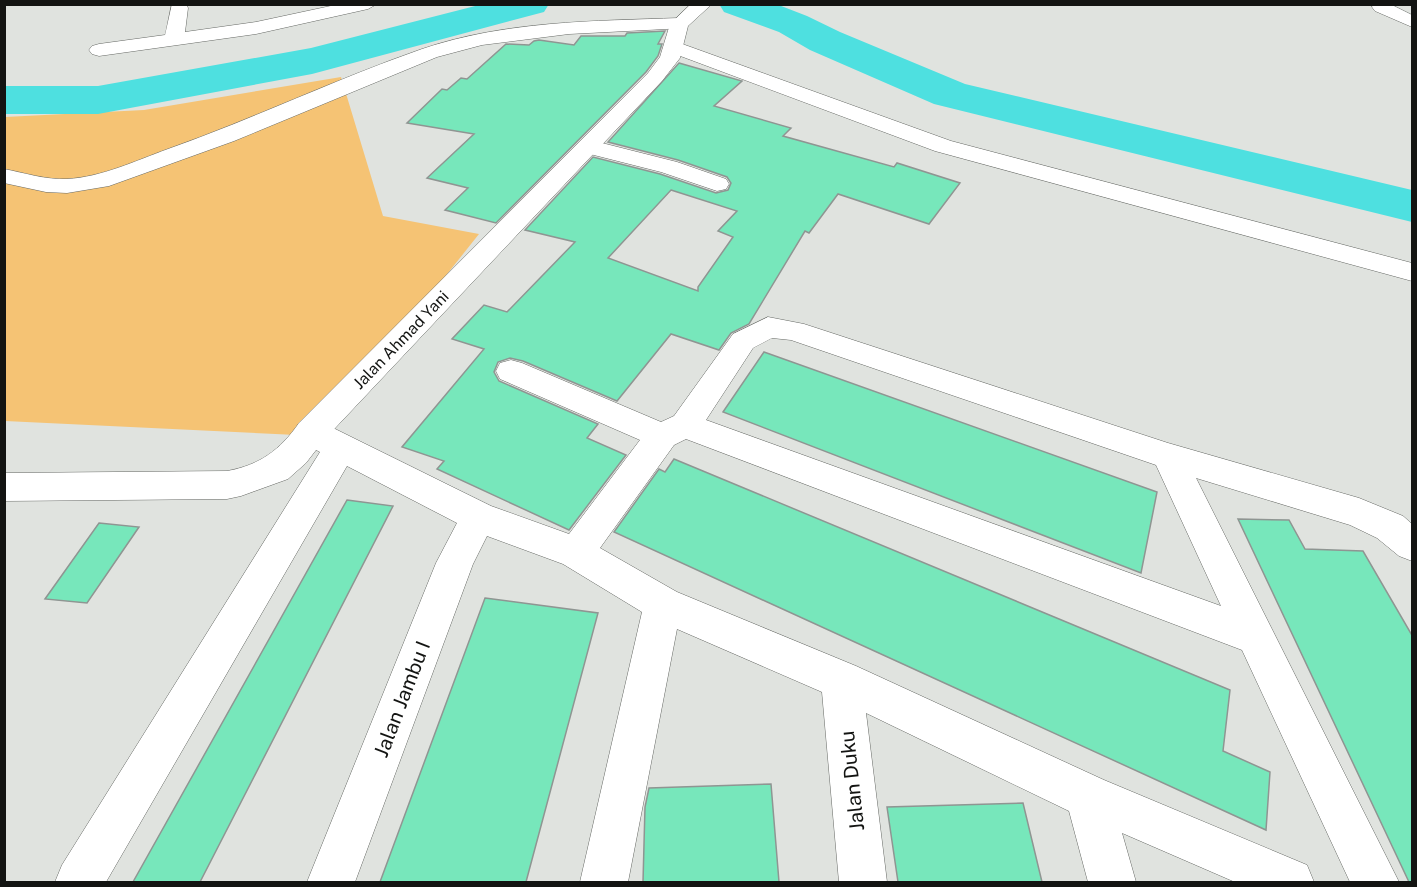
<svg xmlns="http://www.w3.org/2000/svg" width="1417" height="887" viewBox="0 0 1417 887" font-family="'Public Sans',sans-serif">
  <rect width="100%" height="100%" fill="#e0e3df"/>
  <path fill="#f5c374" d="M 341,77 L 383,216 L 479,234 L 318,436 L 5,421 L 5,117 L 144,110 Z"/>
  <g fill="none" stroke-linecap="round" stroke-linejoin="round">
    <g fill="#4ee0e0" fill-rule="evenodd">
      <path d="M 483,4 L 549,4 L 544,12 L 312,74 L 98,114 L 4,114 L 4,86 L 98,86 L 311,48 Z"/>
      <path d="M 719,4 L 776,4 L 807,16 L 840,32 L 965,84 L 1412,190 L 1412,222 L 934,104 L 810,50 L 779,32 L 724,12 Z"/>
    </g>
  </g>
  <g fill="#77e7bb" stroke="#8f9592" stroke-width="1.5" fill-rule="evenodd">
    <path d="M 665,31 L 658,44 L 662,44 L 658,56 L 646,72 L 496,223 L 445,210 L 468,188 L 427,178 L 474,134 L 407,123 L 442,89 L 447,90 L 461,78 L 467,79 L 506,44 L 529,45 L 534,41 L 539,40 L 574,45 L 581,36 L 625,36 L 627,33 Z"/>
    <path d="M 679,63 L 742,81 L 714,106 L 791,128 L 783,136 L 894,167 L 897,163 L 960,183 L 929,224 L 838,194 L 809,233 L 805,231 L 749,324 L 731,333 L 719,350 L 671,334 L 617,401 L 523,361 L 510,358 L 498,362 L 494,372 L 499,381 L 598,424 L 587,438 L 626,455 L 569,530 L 437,469 L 444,461 L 402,447 L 484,349 L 452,339 L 484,305 L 507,312 L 575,242 L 525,230 L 593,157 L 660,174 L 716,193 L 728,190 L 731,183 L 727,177 L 678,160 L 608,142 ZM 671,190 L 737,211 L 718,231 L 733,237 L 698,287 L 698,291 L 608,258 Z"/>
    <path d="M 764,352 L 1157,492 L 1141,573 L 723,412 Z"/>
    <path d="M 674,459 L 1230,690 L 1223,751 L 1270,772 L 1266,830 L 614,532 L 659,469 L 665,472 Z"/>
    <path d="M 347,500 L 393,506 L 200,882 L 133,882 Z"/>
    <path d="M 1238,519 L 1289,520 L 1305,549 L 1363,551 L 1413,637 L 1413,882 L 1409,882 Z"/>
    <path d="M 99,523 L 139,527 L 87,603 L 45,599 Z"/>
    <path d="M 485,598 L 598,613 L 526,882 L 380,882 Z"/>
    <path d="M 771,784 L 779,882 L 643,882 L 645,807 L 649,788 Z"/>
    <path d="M 1023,803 L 1042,882 L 898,882 L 887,807 Z"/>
  </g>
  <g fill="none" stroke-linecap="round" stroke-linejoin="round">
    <defs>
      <g id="minor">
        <path d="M 172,4 L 186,4 L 188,8 L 185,32 L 256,22 L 340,4 L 377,4 L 368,9 L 256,34 L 99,56 L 92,54 L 89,50 L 92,46 L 99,44 L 165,35 Z"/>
        <path d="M 1374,4 L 1390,4 L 1412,15 L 1412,27 L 1375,11 L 1372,7 Z"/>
        <path d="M 679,18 L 686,20 L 688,24 L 686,28 L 569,34 L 482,45 L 437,57 L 234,141 L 109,186 L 67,193 L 46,192 L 4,183 L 4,169 C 25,173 46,180 67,179 C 102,177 135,161 168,149 C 253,119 336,79 422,49 C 504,21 594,21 679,18 Z"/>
        <path d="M 674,41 L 951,141 L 1412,263 L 1412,281 L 935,151 L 667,51 L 664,47 L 667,43 Z"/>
        <path d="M 590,140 L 677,162 L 726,179 L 729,184 L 726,189 L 717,191 L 661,172 L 582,152 L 579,147 L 582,142 Z"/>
        <path d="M 768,317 L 804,324 L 1168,443 L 1359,498 L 1403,516 L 1412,524 L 1412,561 L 1399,556 L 1377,538 L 1350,525 L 1196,478 L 1399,882 L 1350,882 L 1242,650 L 686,439 L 674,445 L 600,548 L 677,592 L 856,666 L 1104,780 L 1307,865 L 1314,882 L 1235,882 L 1122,833 L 1136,882 L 1088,882 L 1069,811 L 866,713 L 887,882 L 839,882 L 822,692 L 677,629 L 628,882 L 580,882 L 642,612 L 563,564 L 487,536 L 473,564 L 355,882 L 307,882 L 436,563 L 457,523 L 347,466 L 106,882 L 55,882 L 62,865 L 320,452 L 299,441 L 295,432 L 299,423 L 311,419 L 323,423 L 491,506 L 569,534 L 640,440 L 500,379 L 496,371 L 500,363 L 511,360 L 522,363 L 661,422 L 674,416 L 733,334 ZM 772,338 L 791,340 L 1156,465 L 1221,606 L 706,420 L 753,348 Z"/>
      </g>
      <path id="tertiary" d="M 691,4 L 712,4 L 688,26 L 680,58 L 662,81 L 323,441 L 306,463 L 288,479 L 241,496 L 227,499 L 4,501 L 4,473 L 227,471 C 260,465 280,450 299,423 L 648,73 L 660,57 L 670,24 Z"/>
    </defs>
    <use href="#minor" stroke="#666965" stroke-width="1"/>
    <use href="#tertiary" stroke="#666965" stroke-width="1"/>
    <use href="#minor" fill="#fff" fill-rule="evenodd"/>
    <use href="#tertiary" fill="#fff" fill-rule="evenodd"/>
  </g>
  <g text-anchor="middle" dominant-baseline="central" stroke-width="6" stroke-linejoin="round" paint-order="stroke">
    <g font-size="16" fill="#131412" stroke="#fff">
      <text transform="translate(401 340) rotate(-46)">Jalan Ahmad Yani</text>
    </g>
    <g font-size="20" fill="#131412" stroke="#fff">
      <text transform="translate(402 699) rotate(-69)">Jalan Jambu I</text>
      <text transform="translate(852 781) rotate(-96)">Jalan Duku</text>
    </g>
  </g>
  <rect width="1417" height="887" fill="none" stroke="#131412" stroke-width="12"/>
</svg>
